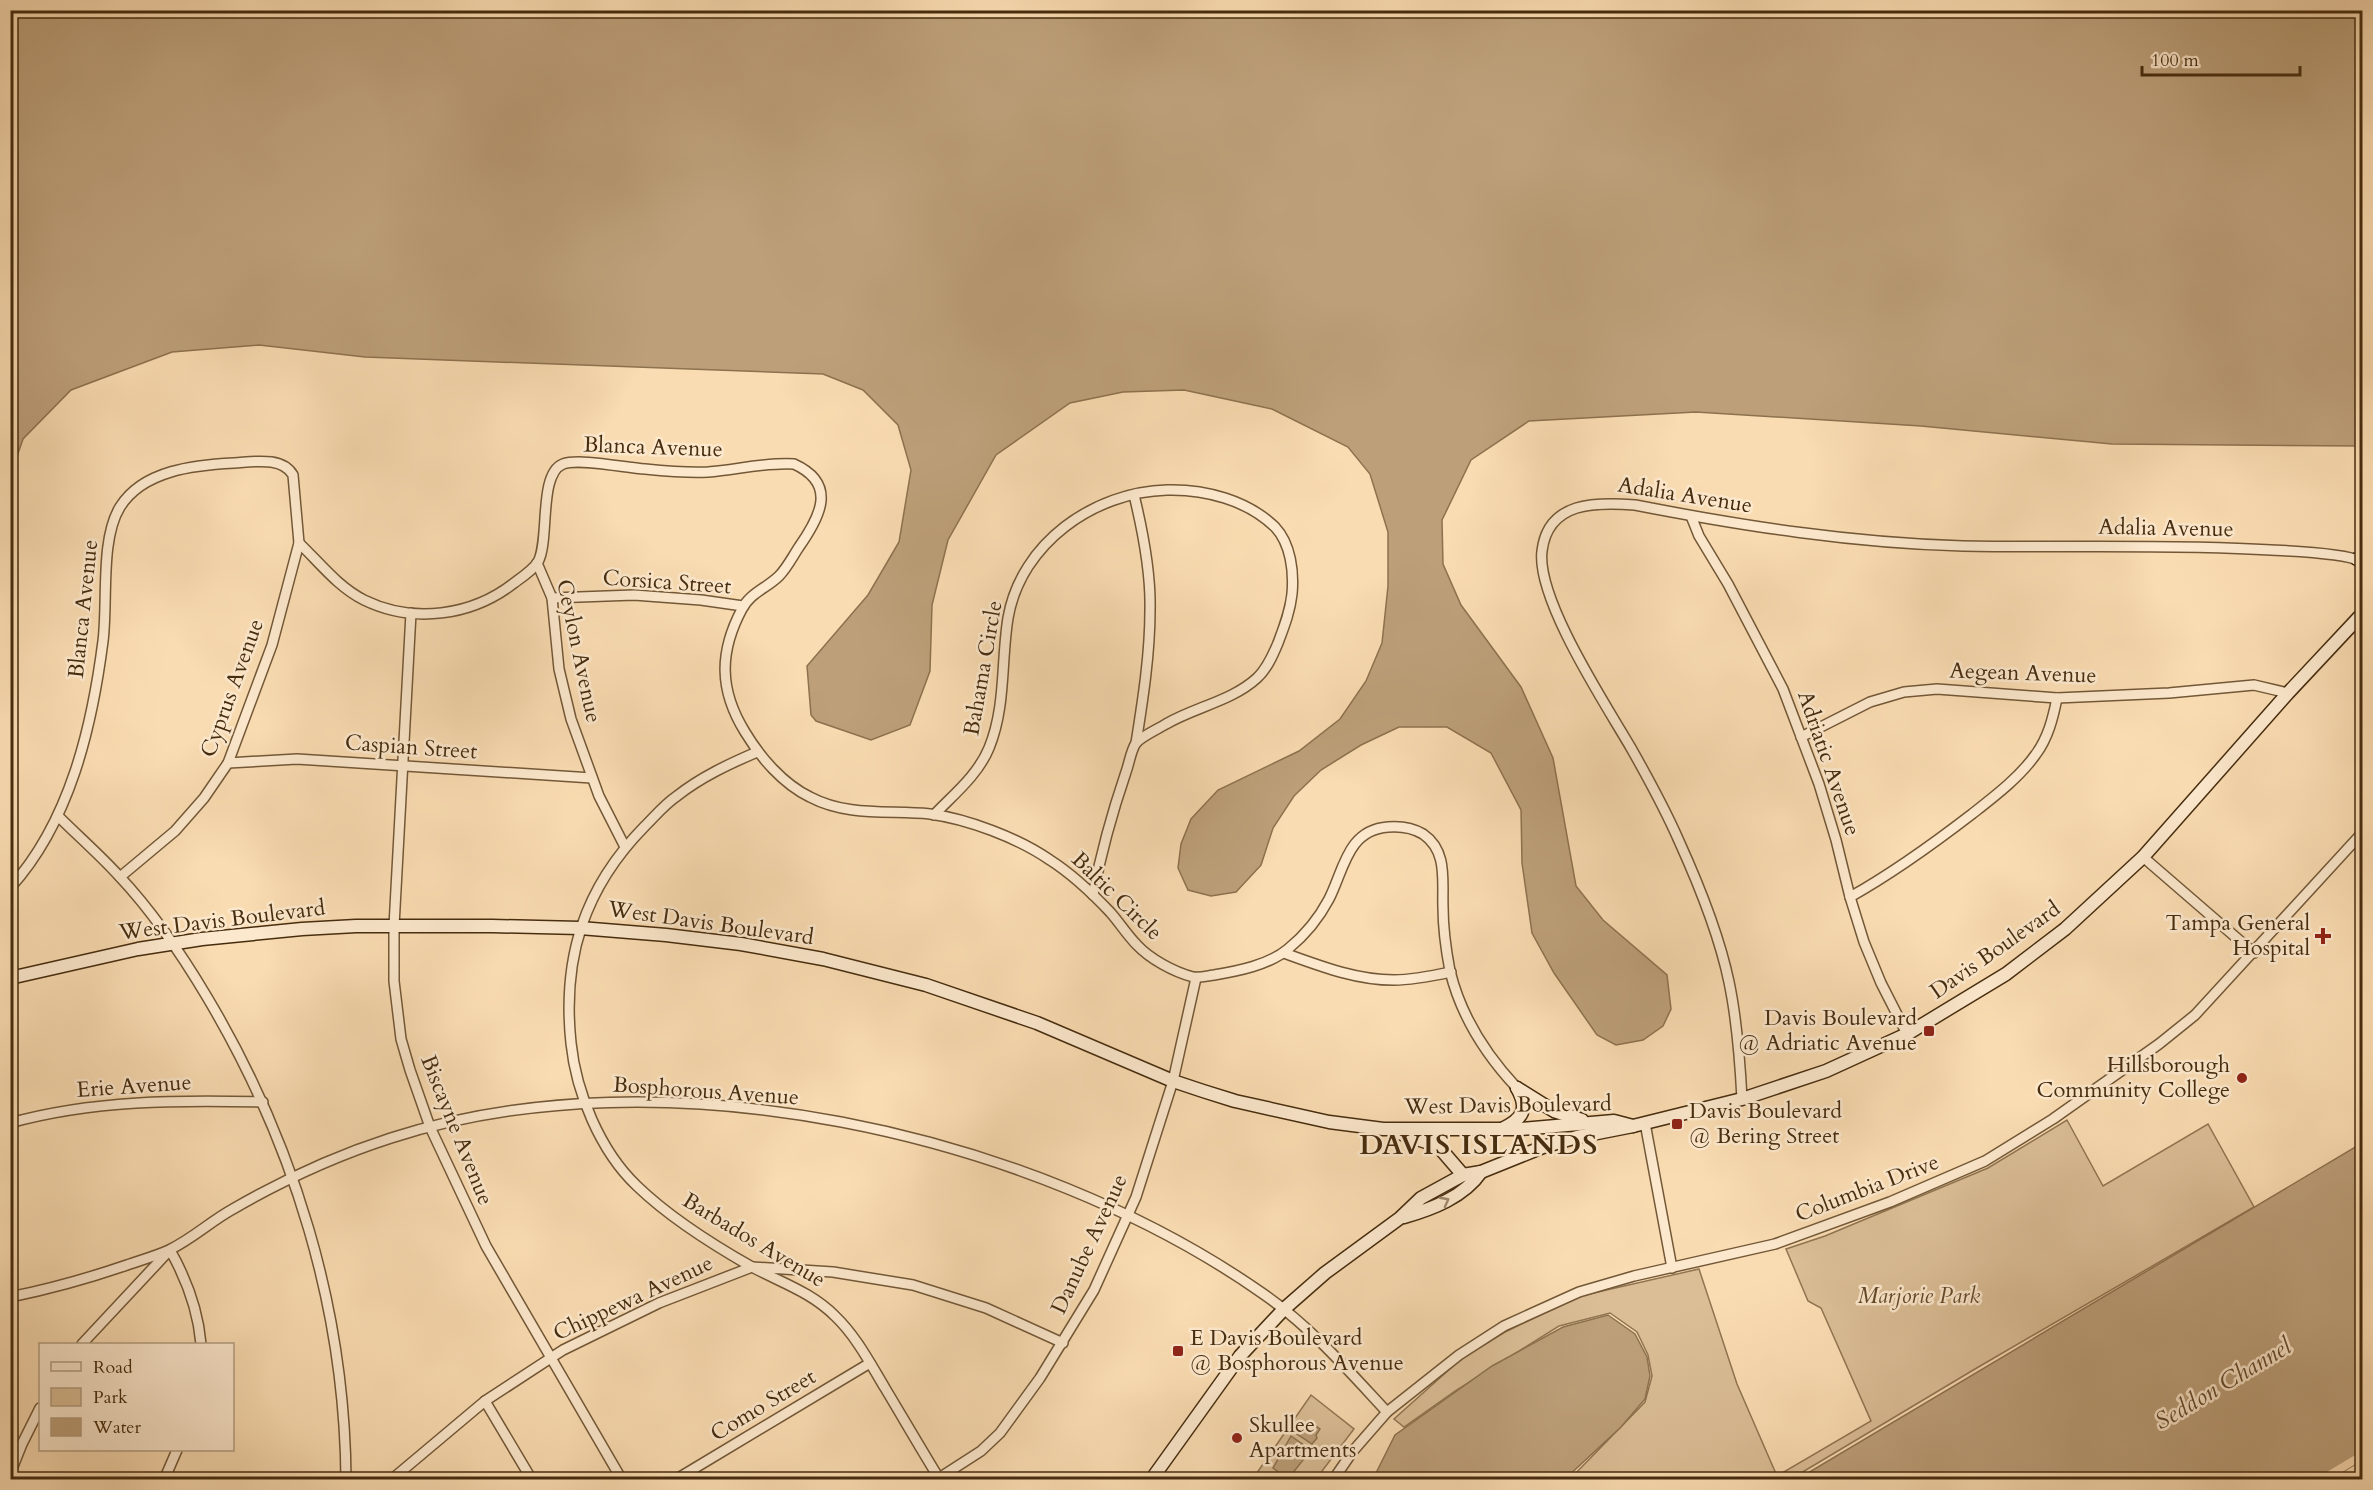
<svg xmlns="http://www.w3.org/2000/svg" width="2373" height="1490" viewBox="0 0 2373 1490" font-family="Cardo,serif">
  <rect width="100%" height="100%" fill="#fadcb2"/>
  <filter id="stains"><feTurbulence type="fractalNoise" baseFrequency=".00333" numOctaves="4"/><feColorMatrix values="0 0 0 0 .2 0 0 0 0 .09 0 0 0 0 .02 0 0 0 .5 -.17"/></filter>
  <radialGradient id="worn" r=".72"><stop offset=".6" stop-color="#630" stop-opacity="0"/><stop offset="1" stop-color="#630" stop-opacity=".3"/></radialGradient>
  <g fill="#dbbe96" stroke="#907552" stroke-width="1.5">
    <path d="M 2067,1120 L 2103,1186 L 2208,1124 L 2254,1207 L 1975,1369 L 1791,1479 L 1570,1479 L 1645,1402 L 1652,1376 L 1648,1355 L 1637,1332 L 1610,1313 L 1559,1326 L 1455,1391 L 1404,1427 L 1394,1419 L 1461,1359 L 1505,1332 L 1580,1296 L 1699,1269 L 1737,1384 L 1777,1476 L 1871,1421 L 1821,1308 L 1808,1301 L 1786,1249 L 1825,1236 L 1988,1168 Z"/>
    <path d="M 1311,1395 L 1354,1429 L 1316,1479 L 1252,1480 Z"/>
  </g>
  <g fill="#bda07a" stroke="#8d724f" stroke-width="1.5">
    <path d="M 11,10 L 2362,11 L 2362,446 L 2112,444 L 1921,426 L 1696,412 L 1529,421 L 1471,460 L 1442,520 L 1443,564 L 1461,605 L 1521,687 L 1553,758 L 1576,886 L 1603,920 L 1667,975 L 1671,1009 L 1663,1026 L 1643,1040 L 1616,1045 L 1597,1035 L 1554,973 L 1532,933 L 1522,863 L 1521,810 L 1491,753 L 1447,727 L 1399,727 L 1361,745 L 1321,770 L 1294,796 L 1273,828 L 1261,865 L 1236,892 L 1211,896 L 1188,890 L 1178,868 L 1181,844 L 1191,819 L 1218,790 L 1299,751 L 1340,719 L 1366,681 L 1382,643 L 1388,586 L 1388,532 L 1370,474 L 1348,447 L 1272,409 L 1184,390 L 1123,392 L 1070,403 L 996,455 L 948,540 L 932,605 L 930,671 L 910,725 L 871,740 L 816,721 L 811,715 L 807,666 L 868,595 L 899,542 L 911,470 L 898,425 L 863,390 L 823,374 L 365,357 L 259,345 L 172,352 L 71,390 L 23,439 L 11,474 Z"/>
    <path d="M 2362,1143 L 2362,1460 L 2331,1479 L 1796,1480 Z"/>
    <path d="M 1608,1315 L 1635,1334 L 1647,1357 L 1650,1376 L 1645,1399 L 1621,1427 L 1565,1479 L 1373,1479 L 1395,1435 L 1492,1366 L 1563,1327 Z"/>
    <path d="M 1309,1421 L 1320,1429 L 1316,1435 L 1317,1438 L 1312,1444 L 1297,1434 Z"/>
    <path d="M 1291,1436 L 1311,1450 L 1288,1479 L 1273,1468 Z"/>
  </g>
  <path fill="#fadcb2" d="M 2362,1451 L 2362,1460 L 2331,1479 L 2315,1479 Z"/>
  <g fill="none" stroke-linecap="round" stroke-linejoin="round">
    <defs>
      <g id="street">
        <path d="M 1134,495 C 1143,532 1151,572 1150,610 C 1150,654 1143,699 1136,743"/>
        <path d="M 1691,516 L 1699,536 L 1728,584 L 1783,689 L 1819,784 L 1836,840 L 1850,897 L 1864,942 L 1881,983 L 1907,1034"/>
        <path d="M 299,543 C 320,563 338,587 364,600 C 413,624 472,616 514,583 C 521,578 533,570 538,562 C 550,540 538,474 563,464 C 579,458 626,468 645,469 C 665,471 687,473 708,472 C 736,470 766,462 794,464 C 838,484 820,517 799,547 C 793,556 787,568 779,576 C 767,588 750,593 742,609 C 719,652 719,690 745,732 C 760,757 783,784 810,797 C 848,817 889,810 930,814 C 968,819 1018,838 1050,860 C 1072,874 1092,893 1110,912 C 1119,922 1127,935 1137,945 C 1150,959 1174,972 1193,977 C 1200,978 1207,976 1214,975 C 1238,971 1269,965 1288,949 C 1304,936 1319,918 1329,899 C 1344,870 1347,830 1388,827 C 1400,826 1413,828 1423,834 C 1448,851 1442,881 1443,907 C 1443,928 1446,950 1450,971 C 1461,1016 1486,1055 1517,1088"/>
        <path d="M 537,563 L 552,598 L 559,669 L 571,719 L 599,796 L 625,847"/>
        <path d="M 552,598 L 634,595 L 701,600 L 743,606"/>
        <path d="M 411,613 L 394,926 L 394,981 L 401,1039 L 410,1070 L 430,1127 L 486,1246 L 622,1480"/>
        <path d="M 1801,737 L 1870,702 L 1904,692 L 1937,689 L 2057,698 L 2169,693 L 2254,685 L 2288,693"/>
        <path d="M 757,752 C 729,764 701,777 677,796 C 665,804 655,816 645,826 C 584,888 562,958 571,1043 C 576,1092 600,1151 637,1186 C 667,1215 715,1246 752,1267 C 782,1283 811,1292 835,1316 C 856,1336 870,1363 885,1388 C 903,1418 921,1449 940,1480"/>
        <path d="M 228,763 L 297,759 L 592,778"/>
        <path d="M 934,815 C 953,795 978,775 989,748 C 1006,707 1001,661 1008,618 C 1021,543 1094,492 1167,490 C 1205,489 1247,500 1275,527 C 1291,544 1294,572 1292,594 C 1290,612 1284,627 1278,643 C 1273,655 1267,669 1257,678 C 1232,701 1195,707 1166,724 C 1158,729 1142,736 1136,743 C 1131,750 1129,764 1126,772 C 1112,813 1101,853 1093,895"/>
        <path d="M 58,816 C 78,836 100,855 119,876 C 153,912 182,955 207,997 C 294,1143 345,1309 346,1480"/>
        <path d="M 2143,857 L 2254,953"/>
        <path d="M 10,888 C 70,822 92,727 103,641 C 108,602 100,539 120,507 C 143,470 195,465 234,463 C 253,462 282,456 293,475 L 299,543 L 272,645 L 228,763 L 204,798 L 175,831 L 120,877"/>
        <path d="M 1850,897 C 1893,873 1933,844 1972,814 C 1995,796 2020,777 2036,754 C 2048,738 2053,718 2057,698"/>
        <path d="M 1284,953 C 1320,966 1356,980 1394,980 C 1413,980 1432,976 1451,972"/>
        <path d="M 1742,1099 C 1740,1060 1737,1020 1729,982 C 1719,934 1699,885 1679,841 C 1665,809 1648,778 1631,748 C 1606,705 1536,599 1542,551 C 1548,501 1596,502 1635,505 C 1743,526 1852,543 1963,546 C 2066,548 2168,544 2271,550 C 2291,551 2344,553 2360,561"/>
        <path d="M 10,1123 C 93,1100 178,1100 263,1102"/>
        <path d="M 1645,1123 L 1672,1268"/>
        <path d="M 170,1250 C 187,1280 198,1309 201,1344"/>
        <path d="M 10,1297 C 50,1289 89,1278 127,1265 C 141,1260 156,1256 169,1250 C 192,1239 211,1221 233,1209 C 283,1180 335,1156 391,1138 C 662,1050 1032,1132 1262,1293 C 1310,1326 1348,1370 1387,1412"/>
        <path d="M 82,1344 L 168,1252"/>
        <path d="M 485,1401 L 532,1480"/>
        <path d="M 10,1474 L 22,1444 L 40,1408"/>
        <path d="M 164,1480 L 177,1450"/>
        <path d="M 391,1480 L 485,1401 L 563,1350 L 659,1303 L 752,1267 L 833,1272 L 913,1285 L 986,1308 L 1063,1343"/>
        <path d="M 675,1480 L 870,1363"/>
        <path d="M 936,1480 L 981,1451 L 1000,1433 L 1040,1378 L 1094,1290 L 1136,1197 L 1173,1081 L 1196,978"/>
        <path d="M 1333,1480 L 1353,1451 L 1387,1412 L 1459,1355 L 1504,1326 L 1579,1292 L 1634,1276 L 1775,1244 L 1890,1202 L 1985,1161 L 2053,1119 L 2159,1044 L 2195,1015 L 2362,833"/>
      </g>
      <g id="secondary">
        <path d="M 2357,559 L 2362,559"/>
        <path d="M 10,978 L 138,949 L 202,939 L 302,929 L 356,926 L 492,926 L 580,928 L 666,935 L 741,944 L 823,959 L 926,985 L 1037,1023 L 1173,1081 L 1203,1091 L 1235,1101 L 1329,1122 L 1383,1129 L 1521,1129 L 1614,1121 L 1633,1126"/>
        <path d="M 1517,1088 L 1554,1111 L 1582,1120"/>
        <path d="M 1502,1129 C 1523,1119 1529,1109 1517,1088"/>
        <path d="M 1399,1133 L 1438,1146 L 1463,1175"/>
        <path d="M 1404,1217 C 1432,1209 1464,1197 1481,1172"/>
        <path d="M 1151,1480 L 1240,1356 L 1284,1309 L 1325,1273 L 1400,1218 L 1421,1198 L 1463,1175 L 1481,1172 L 1543,1147 L 1577,1137 L 1633,1126 L 1742,1099 L 1826,1071 L 1907,1034 L 2006,974 L 2065,929 L 2143,857 L 2288,693 L 2362,614"/>
      </g>
    </defs>
    <use href="#street" stroke="#735837" stroke-width="12"/>
    <use href="#secondary" stroke="#462c0e" stroke-width="15"/>
    <use href="#street" stroke="#fce8cd" stroke-width="9"/>
    <use href="#secondary" stroke="#fce8cd" stroke-width="12"/>
  </g>
  <defs><path id="oneway-chevron" d="M-2-3.5L2.5 0L-2 3.5" fill="none" stroke-width="1.6" stroke-linecap="round" stroke-linejoin="round" transform="scale(1.5)"/></defs>
  <use stroke="#a18a6e" href="#oneway-chevron" transform="translate(1445 1201) rotate(-28)"/>
  <g fill="#8f2418" stroke="#fce8cd" stroke-width="2">
    <path d="M2320 927h6v6h6v6h-6v6h-6v-6h-6v-6h6z"/>
    <rect x="1923" y="1025" width="12" height="12" rx="3"/>
    <circle cx="2242" cy="1078" r="6"/>
    <rect x="1671" y="1118" width="12" height="12" rx="3"/>
    <rect x="1172" y="1345" width="12" height="12" rx="3"/>
    <circle cx="1237" cy="1438" r="6"/>
  </g>
  <g text-anchor="middle" dominant-baseline="central" stroke-width="5" stroke-linejoin="round" paint-order="stroke">
    <g font-size="22" fill="#462c0e" stroke="#fce8cd">
      <text transform="translate(653 447) rotate(2)">Blanca Avenue</text>
      <text transform="translate(1685 495) rotate(9)">Adalia Avenue</text>
      <text transform="translate(2166 528) rotate(1)">Adalia Avenue</text>
      <text transform="translate(667 582) rotate(4)">Corsica Street</text>
      <text transform="translate(83 609) rotate(-84)">Blanca Avenue</text>
      <text transform="translate(579 651) rotate(78)">Ceylon Avenue</text>
      <text transform="translate(983 668) rotate(-80)">Bahama Circle</text>
      <text transform="translate(2023 673) rotate(2)">Aegean Avenue</text>
      <text transform="translate(232 688) rotate(-70)">Cyprus Avenue</text>
      <text transform="translate(411 747) rotate(4)">Caspian Street</text>
      <text transform="translate(1829 763) rotate(71)">Adriatic Avenue</text>
      <text transform="translate(1117 896) rotate(44)">Baltic Circle</text>
      <text transform="translate(222 920) rotate(-7)">West Davis Boulevard</text>
      <text transform="translate(711 923) rotate(8)">West Davis Boulevard</text>
      <text transform="translate(1995 950) rotate(-35)">Davis Boulevard</text>
      <text transform="translate(134 1086) rotate(-4)">Erie Avenue</text>
      <text transform="translate(706 1091) rotate(4)">Bosphorous Avenue</text>
      <text transform="translate(1508 1105) rotate(-1)">West Davis Boulevard</text>
      <text transform="translate(457 1130) rotate(68)">Biscayne Avenue</text>
      <text transform="translate(1867 1188) rotate(-21)">Columbia Drive</text>
      <text transform="translate(754 1240) rotate(31)">Barbados Avenue</text>
      <text transform="translate(1089 1244) rotate(-65)">Danube Avenue</text>
      <text transform="translate(633 1298) rotate(-25)">Chippewa Avenue</text>
      <text transform="translate(763 1405) rotate(-31)">Como Street</text>
    </g>
    <g font-size="22" fill="#462c0e" stroke="#fce8cd" text-anchor="end">
      <text x="2310" y="923">Tampa General<tspan x="2310" dy="25">Hospital</tspan></text>
      <text x="1917" y="1018">Davis Boulevard<tspan x="1917" dy="25">@ Adriatic Avenue</tspan></text>
      <text x="2230" y="1065">Hillsborough<tspan x="2230" dy="25">Community College</tspan></text>
      <text x="1689" y="1111" text-anchor="start">Davis Boulevard<tspan x="1689" dy="25">@ Bering Street</tspan></text>
      <text x="1190" y="1338" text-anchor="start">E Davis Boulevard<tspan x="1190" dy="25">@ Bosphorous Avenue</tspan></text>
      <text x="1249" y="1425" text-anchor="start">Skullee<tspan x="1249" dy="25">Apartments</tspan></text>
    </g>
    <g font-size="22" font-style="italic" fill="#644929" stroke="#fce8cd">
      <text x="1919" y="1296">Marjorie Park</text>
    </g>
    <g font-size="24" font-style="italic" fill="#644929" stroke="#fce8cd">
      <text transform="translate(2223 1384) rotate(-31)">Seddon Channel</text>
    </g>
    <g font-size="28" font-weight="bold" letter-spacing="1.5" fill="#462c0e" stroke="#fce8cd">
      <text x="1479" y="1145">DAVIS ISLANDS</text>
    </g>
  </g>
  <rect width="2373" height="1490" fill="none" stroke="#fadcb2" stroke-width="36"/>
  <rect x="12" y="12" width="2349" height="1466" fill="none" stroke="#462c0e" stroke-width="3"/>
  <rect x="18" y="18" width="2337" height="1454" fill="none" stroke="#462c0e" stroke-width="1.5"/>
  <rect x="39" y="1343" width="195" height="108" fill="#fce8cd" stroke="#b39d81" stroke-width="1.5"/>
  <rect x="51" y="1362" width="30" height="9" fill="#fce8cd" stroke="#b39d81" stroke-width="1.5"/>
  <text x="93" y="1373" font-size="18" fill="#462c0e">Road</text>
  <rect x="51" y="1388" width="30" height="18" fill="#dbbe96" stroke="#b39d81" stroke-width="1.5"/>
  <text x="93" y="1403" font-size="18" fill="#462c0e">Park</text>
  <rect x="51" y="1418" width="30" height="18" fill="#bda07a" stroke="#b39d81" stroke-width="1.5"/>
  <text x="93" y="1433" font-size="18" fill="#462c0e">Water</text>
  <path d="M2142 66v9h158v-9" fill="none" stroke="#462c0e" stroke-width="3"/>
  <text x="2151" y="66" font-size="18" fill="#462c0e" stroke="#fce8cd" stroke-width="4.5" paint-order="stroke">100 m</text>
  <rect width="100%" height="100%" filter="url(#stains)"/>
  <rect width="100%" height="100%" fill="url(#worn)"/>
</svg>
